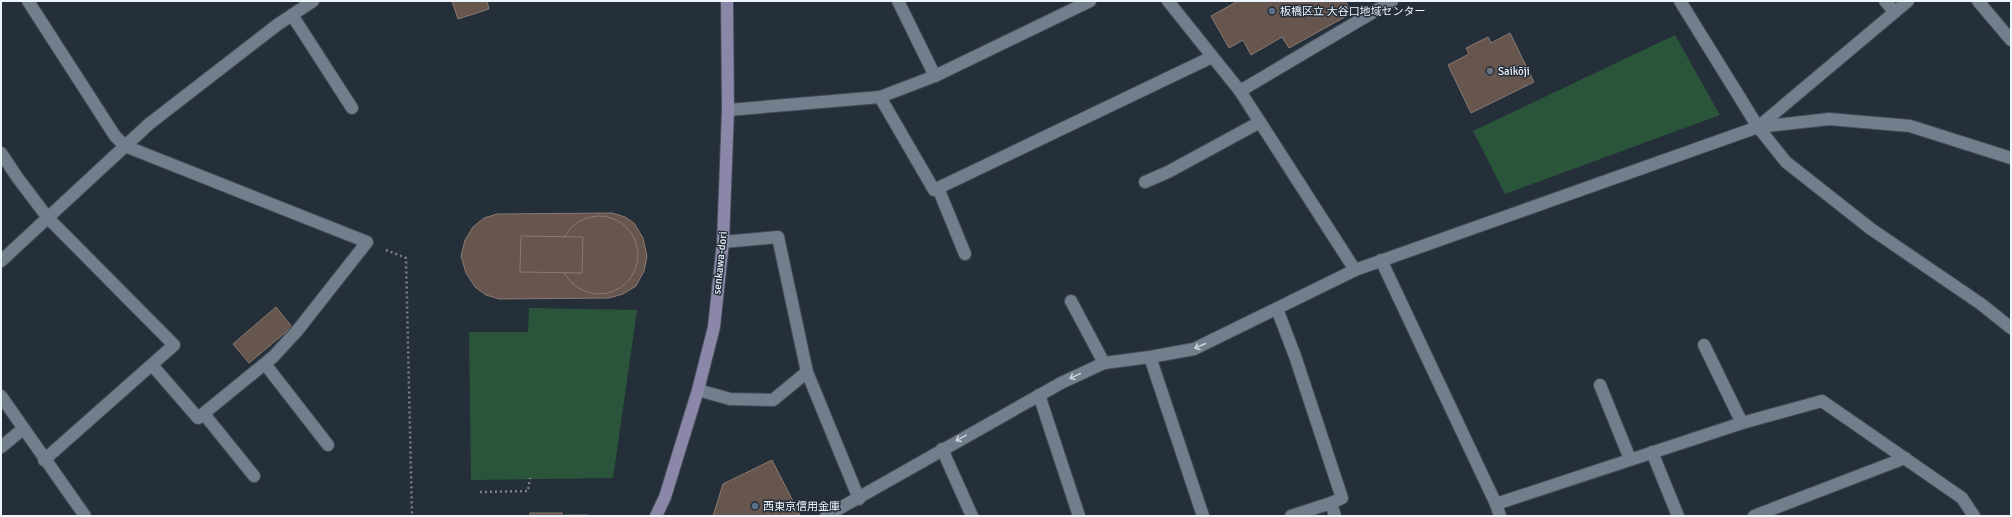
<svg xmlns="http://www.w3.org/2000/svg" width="2012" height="517" viewBox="0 0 2012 517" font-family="Signika,'Noto Sans JP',sans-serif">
  <rect width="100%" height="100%" fill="#252f3a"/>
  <g fill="#2a553a">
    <path d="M 1675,35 L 1720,115 L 1505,194 L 1473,131 Z"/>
    <path d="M 529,308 L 637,310 L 613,478 L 471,480 L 469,332 L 528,332 Z"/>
  </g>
  <g fill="#66564e" stroke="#8a7a71">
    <path d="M 452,1 L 487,1 L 489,9 L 458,19 Z"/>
    <path d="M 1238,1 L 1345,1 L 1352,13 L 1289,48 L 1282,37 L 1251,55 L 1243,40 L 1229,48 L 1211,16 Z"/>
    <path d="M 1510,33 L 1534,82 L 1471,113 L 1448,65 L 1469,54 L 1466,48 L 1488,37 L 1491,43 Z"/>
    <path d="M 612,213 L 625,217 L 634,223 L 643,238 L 647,256 L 644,271 L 636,286 L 623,294 L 609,298 L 499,299 L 486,295 L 475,287 L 466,273 L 461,256 L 465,240 L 473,227 L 484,218 L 497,214 Z"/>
    <circle cx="599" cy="255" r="39"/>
    <path d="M 521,236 L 583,237 L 582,273 L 520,272 Z"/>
    <path d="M 276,307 L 292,327 L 249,363 L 233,344 Z"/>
    <path d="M 772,460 L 800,515 L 713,516 L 723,484 Z"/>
    <rect x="530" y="513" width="32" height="3"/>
    <rect x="565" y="515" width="23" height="1"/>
  </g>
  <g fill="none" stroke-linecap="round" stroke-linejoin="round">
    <defs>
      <g id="lane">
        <path d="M 28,1 L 115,136 L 125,146 L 367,242 L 297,331 L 273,357 L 198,418 L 152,365"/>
        <path d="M 898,1 L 935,76"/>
        <path d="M 1978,1 L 2011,40"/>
        <path d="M 292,15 L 352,108"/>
        <path d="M 880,97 L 934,190 L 1212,57"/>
        <path d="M 728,110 L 880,97 L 935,76 L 1090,1"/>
        <path d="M 1,153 L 17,177 L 48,218"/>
        <path d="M 1145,182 L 1168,172 L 1260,122"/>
        <path d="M 938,188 L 965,254"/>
        <path d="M 1071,301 L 1104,363"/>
        <path d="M 1277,309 L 1295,356 L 1342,498 L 1331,503"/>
        <path d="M 1704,345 L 1742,423"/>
        <path d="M 265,364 L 328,445"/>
        <path d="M 1600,385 L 1630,459"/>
        <path d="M 1039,395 L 1079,516"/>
        <path d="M 204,414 L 254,476"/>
        <path d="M 1,447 L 23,429"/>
        <path d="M 942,449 L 972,516"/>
        <path d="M 1652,452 L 1678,516"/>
        <path d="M 1754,516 L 1905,458"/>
      </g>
      <g id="street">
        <path d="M 1168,1 L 1240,91 L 1355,270"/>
        <path d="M 1680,1 L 1758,127 L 1786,162 L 1871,229 L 1981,304 L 2011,328"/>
        <path d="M 1885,1 L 1895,12"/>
        <path d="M 1240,91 L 1392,1"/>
        <path d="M 1758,127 L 1908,1"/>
        <path d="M 723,242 L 778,237 L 807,372 L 859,499"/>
        <path d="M 1381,260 L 1496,504 L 1500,516"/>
        <path d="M 1,261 L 149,124 L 277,25 L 313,1"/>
        <path d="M 1150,357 L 1203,516"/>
        <path d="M 698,390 L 730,399 L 773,400 L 807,372"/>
        <path d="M 1,396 L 85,516"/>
        <path d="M 44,460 L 174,345 L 48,218"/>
        <path d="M 1496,504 L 1742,423 L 1822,401 L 1962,498 L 1974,516"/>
        <path d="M 826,516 L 1061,383 L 1104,363 L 1150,357 L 1194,349 L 1355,270 L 1758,127 L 1829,119 L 1910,126 L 2011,158"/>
        <path d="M 1291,516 L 1331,503 L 1335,516"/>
      </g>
      <path id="secondary" d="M 656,516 L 665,497 L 698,390 L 714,327 L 723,242 L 728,110 L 727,1"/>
    </defs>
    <use href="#lane" stroke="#444c56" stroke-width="14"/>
    <use href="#street" stroke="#444c56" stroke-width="14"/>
    <use href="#secondary" stroke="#444c56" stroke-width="14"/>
    <g stroke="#78808a" stroke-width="2.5" stroke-dasharray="2 3" stroke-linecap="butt">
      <path d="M 386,250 L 406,258 L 412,516"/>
      <path d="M 480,492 L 528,491 L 530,478"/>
    </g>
    <use href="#lane" stroke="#737e8c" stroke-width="12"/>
    <use href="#street" stroke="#737e8c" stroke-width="12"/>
    <use href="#secondary" stroke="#8a87a9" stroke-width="12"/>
  </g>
  <defs><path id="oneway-shaft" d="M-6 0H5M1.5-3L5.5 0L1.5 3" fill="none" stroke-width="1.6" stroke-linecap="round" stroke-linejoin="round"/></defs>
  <g stroke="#c9d1da">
    <use href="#oneway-shaft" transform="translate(1200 346) rotate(156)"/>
    <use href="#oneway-shaft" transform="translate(1075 376) rotate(155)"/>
    <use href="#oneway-shaft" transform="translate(961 438) rotate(151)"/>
  </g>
  <g fill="#5c6f8a" stroke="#252f3a" stroke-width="1.5">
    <circle cx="1272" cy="11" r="4"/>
    <circle cx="755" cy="506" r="4"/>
  </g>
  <circle fill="#6b7280" stroke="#252f3a" stroke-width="1.5" cx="1490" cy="71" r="4"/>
  <g text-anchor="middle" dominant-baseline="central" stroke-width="3" stroke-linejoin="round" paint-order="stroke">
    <g font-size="11" fill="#eef4fc" stroke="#252f3a" text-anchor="start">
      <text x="1280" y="11">板橋区立 大谷口地域センター</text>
      <text x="1498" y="71">Saikōji</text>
      <text x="763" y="506">西東京信用金庫</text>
    </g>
    <g font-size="11" fill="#eef4fc" stroke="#252f3a">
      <text transform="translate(720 263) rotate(-84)">senkawa-dori</text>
    </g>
  </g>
  <rect width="2012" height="517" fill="none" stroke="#eef4fc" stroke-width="4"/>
</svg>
